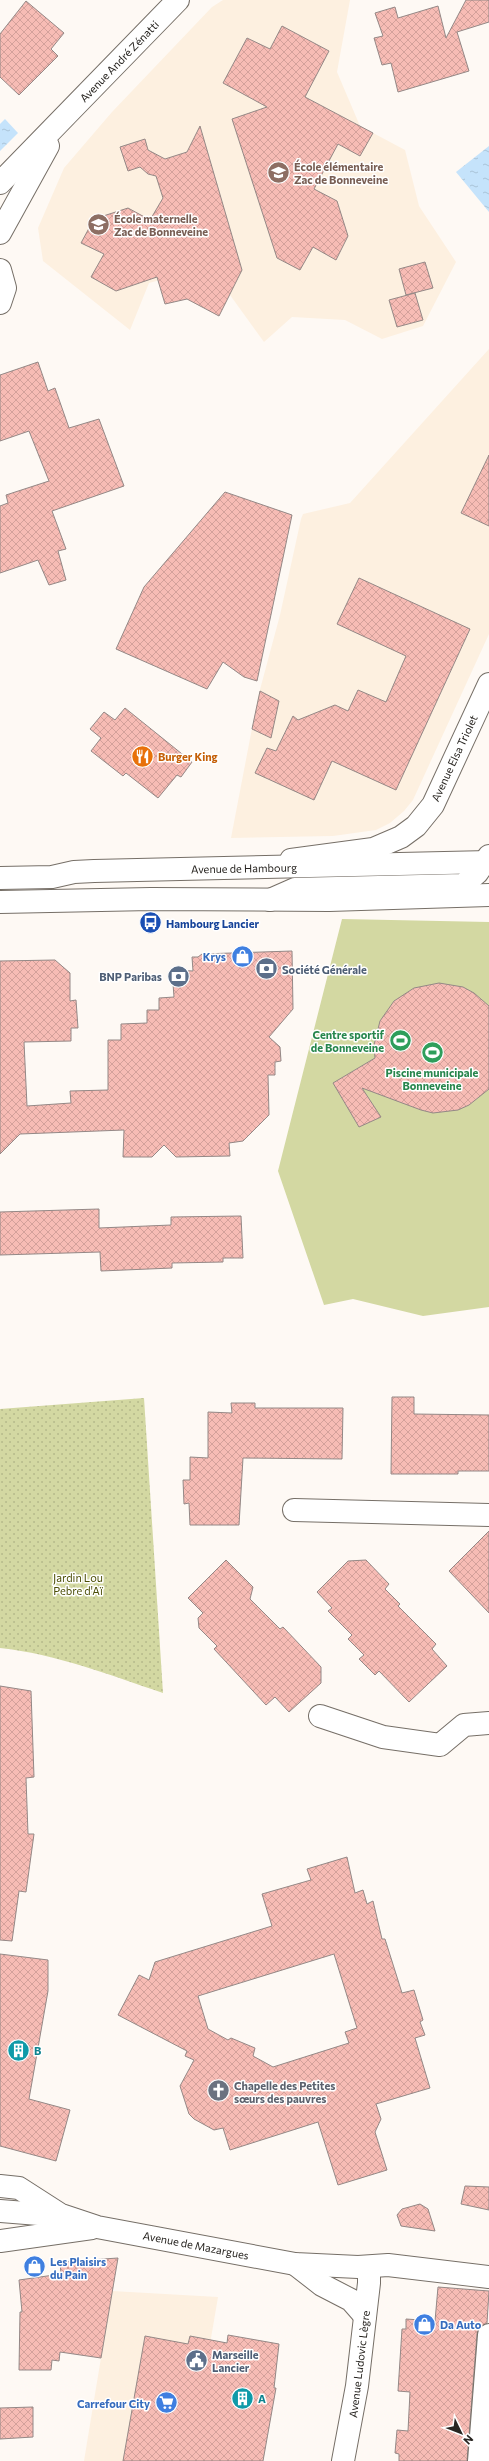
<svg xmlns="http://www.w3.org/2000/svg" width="489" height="2461" viewBox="0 0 489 2461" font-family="Commissioner,sans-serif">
  <defs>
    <pattern id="grass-dots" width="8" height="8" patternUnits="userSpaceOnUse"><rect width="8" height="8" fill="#d3d8a2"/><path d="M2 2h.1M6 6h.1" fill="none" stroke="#b5b98b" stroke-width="1.8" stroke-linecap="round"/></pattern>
    <pattern id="water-ripples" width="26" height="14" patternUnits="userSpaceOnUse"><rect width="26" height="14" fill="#c5e3fb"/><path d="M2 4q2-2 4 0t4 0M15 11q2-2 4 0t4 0" fill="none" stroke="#a9c3d7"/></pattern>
    <pattern id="building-cross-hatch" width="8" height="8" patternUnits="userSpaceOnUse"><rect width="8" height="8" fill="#f7bcb5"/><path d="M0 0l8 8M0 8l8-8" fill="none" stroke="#d4a19b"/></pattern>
  </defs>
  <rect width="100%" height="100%" fill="#fef9f4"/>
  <g fill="#fdf0e0">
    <path d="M 223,0 L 350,0 L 337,72 L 360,126 L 405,150 L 419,206 L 456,262 L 423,326 L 382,339 L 345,320 L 292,317 L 264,342 L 230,295 L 219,316 L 188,300 L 182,274 L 149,283 L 130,330 L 43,261 L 38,228 L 64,168 L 112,112 L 212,7 Z"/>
    <path d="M 489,349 L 489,634 L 413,800 L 404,811 L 390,823 L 376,830 L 333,836 L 231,838 L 258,697 L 280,615 L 301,519 L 303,514 L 350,503 Z"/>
    <path d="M 112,2291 L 218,2297 L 190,2461 L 84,2461 Z"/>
  </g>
  <path fill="url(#grass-dots)" d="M 144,1398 L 163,1693 C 110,1675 56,1654 0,1648 L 0,1409 Z"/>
  <path fill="#d3d8a2" d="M 342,919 L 489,922 L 489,1307 L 423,1316 L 353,1299 L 324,1305 L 278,1171 Z"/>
  <g fill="url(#water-ripples)">
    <path d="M 5,119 L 18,133 L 0,151 L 0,124 Z"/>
    <path d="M 489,146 L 489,212 L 456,172 Z"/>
  </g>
  <g fill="url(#building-cross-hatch)" stroke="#948886" fill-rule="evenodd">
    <path d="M 466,0 L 489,0 L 489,22 L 457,32 L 469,71 L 398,92 L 391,63 L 382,65 L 374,38 L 383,36 L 375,13 L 395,7 L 398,18 L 438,6 L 446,38 Z"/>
    <path d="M 26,1 L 64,33 L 51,49 L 58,56 L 19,95 L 0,77 L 0,34 Z"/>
    <path d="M 282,26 L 329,51 L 305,97 L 373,133 L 360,156 L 338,144 L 314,189 L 337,201 L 348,236 L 336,260 L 313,247 L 300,270 L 277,258 L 232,119 L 267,107 L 223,83 L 247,38 L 270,49 Z"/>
    <path d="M 200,126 L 242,270 L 219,316 L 187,299 L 165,304 L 157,277 L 116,291 L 91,277 L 104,254 L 81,243 L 94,219 L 128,208 L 150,220 L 163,198 L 156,176 L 148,174 L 140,167 L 128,171 L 120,147 L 145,139 L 148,150 L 165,159 L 187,152 Z"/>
    <path d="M 425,262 L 433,288 L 406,295 L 399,269 Z"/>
    <path d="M 415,293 L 423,320 L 397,327 L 389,300 Z"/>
    <path d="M 38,362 L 48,391 L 55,388 L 69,428 L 99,419 L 124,486 L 52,511 L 66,549 L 58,551 L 66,580 L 49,585 L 38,560 L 0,573 L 0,506 L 8,503 L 6,495 L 49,481 L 29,431 L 0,441 L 0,375 Z"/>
    <path d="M 489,455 L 489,526 L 461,513 Z"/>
    <path d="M 225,492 L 292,515 L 257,681 L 244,677 L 223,662 L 207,689 L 116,649 L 144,587 Z"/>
    <path d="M 359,578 L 470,629 L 396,790 L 332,761 L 314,800 L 255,773 L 267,748 L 276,751 L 293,716 L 298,720 L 335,705 L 348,711 L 358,690 L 386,702 L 406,656 L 337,624 Z"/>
    <path d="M 260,691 L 279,701 L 271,738 L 252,729 Z"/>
    <path d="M 125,708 L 192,762 L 181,777 L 177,775 L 158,798 L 126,773 L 123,776 L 91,751 L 101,738 L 90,729 L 104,712 L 115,720 Z"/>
    <path d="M 292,951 L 293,1009 L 269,1037 L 280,1047 L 281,1061 L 275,1062 L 275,1075 L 268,1075 L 269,1115 L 243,1141 L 229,1143 L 230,1156 L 176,1157 L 164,1145 L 152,1157 L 123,1157 L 124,1130 L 20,1134 L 0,1154 L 0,961 L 55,960 L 70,973 L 70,1001 L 76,1000 L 78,1028 L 71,1028 L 71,1041 L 24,1042 L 27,1106 L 71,1103 L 70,1091 L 108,1090 L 108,1040 L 121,1040 L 121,1024 L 147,1023 L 147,1010 L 159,1010 L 159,998 L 174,997 L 172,970 L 193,971 L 192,957 L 198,957 L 202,954 Z"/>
    <path d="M 439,983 L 463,987 L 474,993 L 489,1006 L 489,1089 L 469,1105 L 458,1110 L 433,1113 L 421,1110 L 362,1088 L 381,1117 L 359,1127 L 333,1083 L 375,1058 L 374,1045 L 380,1021 L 394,1001 L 414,988 Z"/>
    <path d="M 99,1209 L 99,1228 L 171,1225 L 171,1217 L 241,1216 L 243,1258 L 223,1258 L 223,1262 L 172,1263 L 172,1268 L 101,1271 L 100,1252 L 0,1255 L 0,1212 Z"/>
    <path d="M 392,1397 L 414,1397 L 414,1414 L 489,1415 L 489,1471 L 458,1471 L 458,1474 L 391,1474 Z"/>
    <path d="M 231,1403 L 255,1403 L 255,1408 L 343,1408 L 342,1459 L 243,1458 L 239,1525 L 190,1525 L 189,1503 L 184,1504 L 183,1480 L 190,1480 L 190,1457 L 208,1458 L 208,1412 L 232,1413 Z"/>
    <path d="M 489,1531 L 489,1613 L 449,1571 Z"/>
    <path d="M 226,1560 L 253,1587 L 250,1599 L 280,1629 L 283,1627 L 321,1667 L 321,1683 L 289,1712 L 275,1697 L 266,1705 L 214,1649 L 217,1646 L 199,1628 L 198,1618 L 203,1613 L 188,1598 Z"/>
    <path d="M 366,1560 L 389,1584 L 385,1589 L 400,1604 L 398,1606 L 436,1644 L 432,1649 L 447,1666 L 409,1702 L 379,1671 L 375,1675 L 359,1659 L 364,1655 L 348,1639 L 352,1635 L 328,1611 L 332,1608 L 317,1592 L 348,1561 Z"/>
    <path d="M 0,1686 L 31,1691 L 34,1777 L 26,1778 L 28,1834 L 34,1834 L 26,1892 L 19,1891 L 12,1941 L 0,1940 Z"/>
    <path d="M 347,1857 L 355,1893 L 363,1890 L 367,1904 L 373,1901 L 382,1939 L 385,1939 L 402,1993 L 414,1990 L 423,2020 L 420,2022 L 425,2035 L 415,2038 L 430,2088 L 376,2104 L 381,2119 L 375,2132 L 387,2170 L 338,2185 L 318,2122 L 230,2150 L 223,2128 L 214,2130 L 194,2119 L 189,2114 L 180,2086 L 194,2060 L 185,2056 L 187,2051 L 118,2015 L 139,1975 L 149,1980 L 155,1962 L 272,1926 L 262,1894 L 311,1880 L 307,1869 ZM 334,1954 L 357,2028 L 345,2032 L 349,2043 L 273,2067 L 253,2056 L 255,2048 L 231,2038 L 228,2040 L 208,2029 L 198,1996 Z"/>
    <path d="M 0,1954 L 48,1960 L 48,1991 L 29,2099 L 70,2110 L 56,2161 L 0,2146 Z"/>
    <path d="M 465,2186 L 489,2187 L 489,2210 L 461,2204 Z"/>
    <path d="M 420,2204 L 428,2209 L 435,2231 L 401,2226 L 397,2215 L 402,2209 Z"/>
    <path d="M 118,2258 L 101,2358 L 60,2352 L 59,2361 L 52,2360 L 51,2370 L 19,2370 L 20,2312 L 22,2312 L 19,2280 L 61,2274 L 60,2262 Z"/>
    <path d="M 438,2287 L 489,2291 L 487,2323 L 479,2328 L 477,2334 L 467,2461 L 399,2461 L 399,2454 L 395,2453 L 397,2430 L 408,2431 L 410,2392 L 398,2391 L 402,2329 L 406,2329 L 406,2319 L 435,2321 Z"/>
    <path d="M 228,2335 L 279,2344 L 274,2388 L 276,2388 L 263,2461 L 123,2461 L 145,2336 L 188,2344 L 190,2336 L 227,2343 Z"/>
    <path d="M 33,2407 L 33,2437 L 0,2439 L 0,2408 Z"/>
  </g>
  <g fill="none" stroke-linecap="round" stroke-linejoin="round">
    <defs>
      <g id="minor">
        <path d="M 0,270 L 5,288 L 0,303"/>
        <path d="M 291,860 L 373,849 L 401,837 L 416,826 L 433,805 L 489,684"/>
        <path d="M 270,900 L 295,889 L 463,885 L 477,873 L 489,856"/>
        <path d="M 294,1510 L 489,1515"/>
        <path d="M 320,1716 L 383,1737 L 440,1745 L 464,1725 L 489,1723"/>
        <path d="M 479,2461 L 489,2335"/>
      </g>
      <g id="tertiary">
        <path d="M 0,183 L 178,0"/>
        <path d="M 0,233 L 48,146"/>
        <path d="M 0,878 L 52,877 L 74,872 L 94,871 L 489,862"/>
        <path d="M 0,902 L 151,899 L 329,900 L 489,895"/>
        <path d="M 0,2186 L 19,2188 L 61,2215"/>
        <path d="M 0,2211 L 64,2216 L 97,2227 L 295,2264 L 358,2267 L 388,2265 L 489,2277"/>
        <path d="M 0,2241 L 92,2228"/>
        <path d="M 295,2264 L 322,2285 L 351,2300 L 365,2316"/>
        <path d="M 343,2461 L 357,2386 L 369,2283 L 369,2267"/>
      </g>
    </defs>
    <use href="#minor" stroke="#766f67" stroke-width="24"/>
    <use href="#tertiary" stroke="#766f67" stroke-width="24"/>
    <use href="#minor" stroke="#fff" stroke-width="22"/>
    <use href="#tertiary" stroke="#fff" stroke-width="22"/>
  </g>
  <defs>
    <symbol id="school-disc" viewBox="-11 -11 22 22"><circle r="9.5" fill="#8d6e63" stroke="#fff"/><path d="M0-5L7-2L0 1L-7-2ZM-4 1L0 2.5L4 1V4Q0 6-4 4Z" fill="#fff"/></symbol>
    <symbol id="restaurant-disc" viewBox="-11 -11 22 22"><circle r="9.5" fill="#e8710a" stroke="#fff"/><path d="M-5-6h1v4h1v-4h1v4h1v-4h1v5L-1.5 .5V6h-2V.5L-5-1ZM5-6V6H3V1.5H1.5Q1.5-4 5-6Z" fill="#fff"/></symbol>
    <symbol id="bus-disc" viewBox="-11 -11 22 22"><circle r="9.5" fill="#1a4fb4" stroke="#fff"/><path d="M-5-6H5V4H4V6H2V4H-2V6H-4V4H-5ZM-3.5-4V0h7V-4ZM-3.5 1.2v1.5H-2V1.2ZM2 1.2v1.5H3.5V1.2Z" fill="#fff"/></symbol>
    <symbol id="shop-disc" viewBox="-11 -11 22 22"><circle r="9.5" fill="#3f7fe0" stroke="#fff"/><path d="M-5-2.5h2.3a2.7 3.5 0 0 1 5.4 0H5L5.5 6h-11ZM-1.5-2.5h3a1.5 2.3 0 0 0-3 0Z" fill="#fff"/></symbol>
    <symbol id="bank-disc" viewBox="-11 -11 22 22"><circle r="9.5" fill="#5c6f8a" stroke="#fff"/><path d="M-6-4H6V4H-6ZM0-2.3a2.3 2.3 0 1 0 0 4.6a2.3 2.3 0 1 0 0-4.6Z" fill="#fff"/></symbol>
    <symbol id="stadium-disc" viewBox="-11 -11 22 22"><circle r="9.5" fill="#2e9e5b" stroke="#fff"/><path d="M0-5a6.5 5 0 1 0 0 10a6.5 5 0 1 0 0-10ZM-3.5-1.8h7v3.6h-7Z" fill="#fff"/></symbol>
    <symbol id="building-disc" viewBox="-11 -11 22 22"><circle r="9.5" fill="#0f9aa8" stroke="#fff"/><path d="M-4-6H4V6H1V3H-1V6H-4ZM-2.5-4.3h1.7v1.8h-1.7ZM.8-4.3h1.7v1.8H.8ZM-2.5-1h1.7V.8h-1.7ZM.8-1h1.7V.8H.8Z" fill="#fff"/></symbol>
    <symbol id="church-disc" viewBox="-11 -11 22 22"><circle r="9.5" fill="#6b7280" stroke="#fff"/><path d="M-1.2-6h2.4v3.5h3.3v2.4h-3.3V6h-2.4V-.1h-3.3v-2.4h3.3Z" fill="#fff"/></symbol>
    <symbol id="civic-disc" viewBox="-11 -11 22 22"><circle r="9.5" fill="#5c6f8a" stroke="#fff"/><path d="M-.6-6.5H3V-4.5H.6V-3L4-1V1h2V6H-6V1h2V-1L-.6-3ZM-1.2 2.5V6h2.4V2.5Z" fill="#fff"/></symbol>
    <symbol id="supermarket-disc" viewBox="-11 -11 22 22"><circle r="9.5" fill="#3f7fe0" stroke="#fff"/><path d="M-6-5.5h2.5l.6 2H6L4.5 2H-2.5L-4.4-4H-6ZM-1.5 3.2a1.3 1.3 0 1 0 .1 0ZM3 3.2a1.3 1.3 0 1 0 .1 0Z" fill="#fff"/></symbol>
  </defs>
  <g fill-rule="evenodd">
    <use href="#school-disc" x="266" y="160" width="25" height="25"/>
    <use href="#school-disc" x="86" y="212" width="25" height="25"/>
    <use href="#restaurant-disc" x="130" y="744" width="25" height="25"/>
    <use href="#bus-disc" x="138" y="910" width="25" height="25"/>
    <use href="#shop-disc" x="230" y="944" width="25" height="25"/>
    <use href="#bank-disc" x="254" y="956" width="25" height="25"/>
    <use href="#bank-disc" x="166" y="964" width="25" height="25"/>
    <use href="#stadium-disc" x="388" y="1028" width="25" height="25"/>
    <use href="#stadium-disc" x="420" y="1040" width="25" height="25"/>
    <use href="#building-disc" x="6" y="2038" width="25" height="25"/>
    <use href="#church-disc" x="206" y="2078" width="25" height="25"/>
    <use href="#shop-disc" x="22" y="2254" width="25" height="25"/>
    <use href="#shop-disc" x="412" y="2312" width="25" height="25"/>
    <use href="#civic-disc" x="184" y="2348" width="25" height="25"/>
    <use href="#building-disc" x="230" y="2386" width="25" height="25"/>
    <use href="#supermarket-disc" x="154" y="2390" width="25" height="25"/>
  </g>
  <g text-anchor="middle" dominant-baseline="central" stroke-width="3" stroke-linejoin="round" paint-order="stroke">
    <g font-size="11" fill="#282521" stroke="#fff">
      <text transform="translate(119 61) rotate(-46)">Avenue André Zénatti</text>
      <text transform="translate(454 758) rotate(-65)">Avenue Elsa Triolet</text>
      <text transform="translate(244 868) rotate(-1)">Avenue de Hambourg</text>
      <text transform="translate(196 2245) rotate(11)">Avenue de Mazargues</text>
      <text transform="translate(359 2364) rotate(-83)">Avenue Ludovic Lègre</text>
    </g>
    <g font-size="11" font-weight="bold" fill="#785e54" stroke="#fff" text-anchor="start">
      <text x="294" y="166">École élémentaire<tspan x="294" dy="13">Zac de Bonneveine</tspan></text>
      <text x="114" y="218">École maternelle<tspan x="114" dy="13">Zac de Bonneveine</tspan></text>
    </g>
    <g font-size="11" font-weight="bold" fill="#c56008" stroke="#fff" text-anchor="start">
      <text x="158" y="756">Burger King</text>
    </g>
    <g font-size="11" font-weight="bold" fill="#164399" stroke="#fff" text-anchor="start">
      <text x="166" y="923">Hambourg Lancier</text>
    </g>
    <g font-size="11" font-weight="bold" fill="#366cbe" stroke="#fff" text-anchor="end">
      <text x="226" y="956">Krys</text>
      <text x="50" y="2261" text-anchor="start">Les Plaisirs<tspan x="50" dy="13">du Pain</tspan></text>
      <text x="440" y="2324" text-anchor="start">Da Auto</text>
      <text x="150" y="2403">Carrefour City</text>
    </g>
    <g font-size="11" font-weight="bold" fill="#4e5e75" stroke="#fff" text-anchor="start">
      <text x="282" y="969">Société Générale</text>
      <text x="162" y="976" text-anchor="end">BNP Paribas</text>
      <text x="212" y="2354">Marseille<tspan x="212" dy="13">Lancier</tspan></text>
    </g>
    <g font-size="11" font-weight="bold" fill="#27864d" stroke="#fff" text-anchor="end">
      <text x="384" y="1034">Centre sportif<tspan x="384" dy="13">de Bonneveine</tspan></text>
      <text x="432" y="1072" text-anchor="middle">Piscine municipale<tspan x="432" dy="13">Bonneveine</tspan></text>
    </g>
    <g font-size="11" fill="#4b4d05" stroke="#fff">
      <text x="78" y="1577">Jardin Lou<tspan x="78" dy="13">Pebre d'Aï</tspan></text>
    </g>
    <g font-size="11" font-weight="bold" fill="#0d838f" stroke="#fff" text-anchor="start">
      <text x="34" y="2050">B</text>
      <text x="258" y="2398">A</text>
    </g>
    <g font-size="11" font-weight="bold" fill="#5b616d" stroke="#fff" text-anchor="start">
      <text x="234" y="2085">Chapelle des Petites<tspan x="234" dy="13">sœurs des pauvres</tspan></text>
    </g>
  </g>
  <g transform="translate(461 2433) rotate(133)" stroke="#ffffff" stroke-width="3" paint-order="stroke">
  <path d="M0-3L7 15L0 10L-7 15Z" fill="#282521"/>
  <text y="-6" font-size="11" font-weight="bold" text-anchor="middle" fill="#282521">N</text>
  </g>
</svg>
